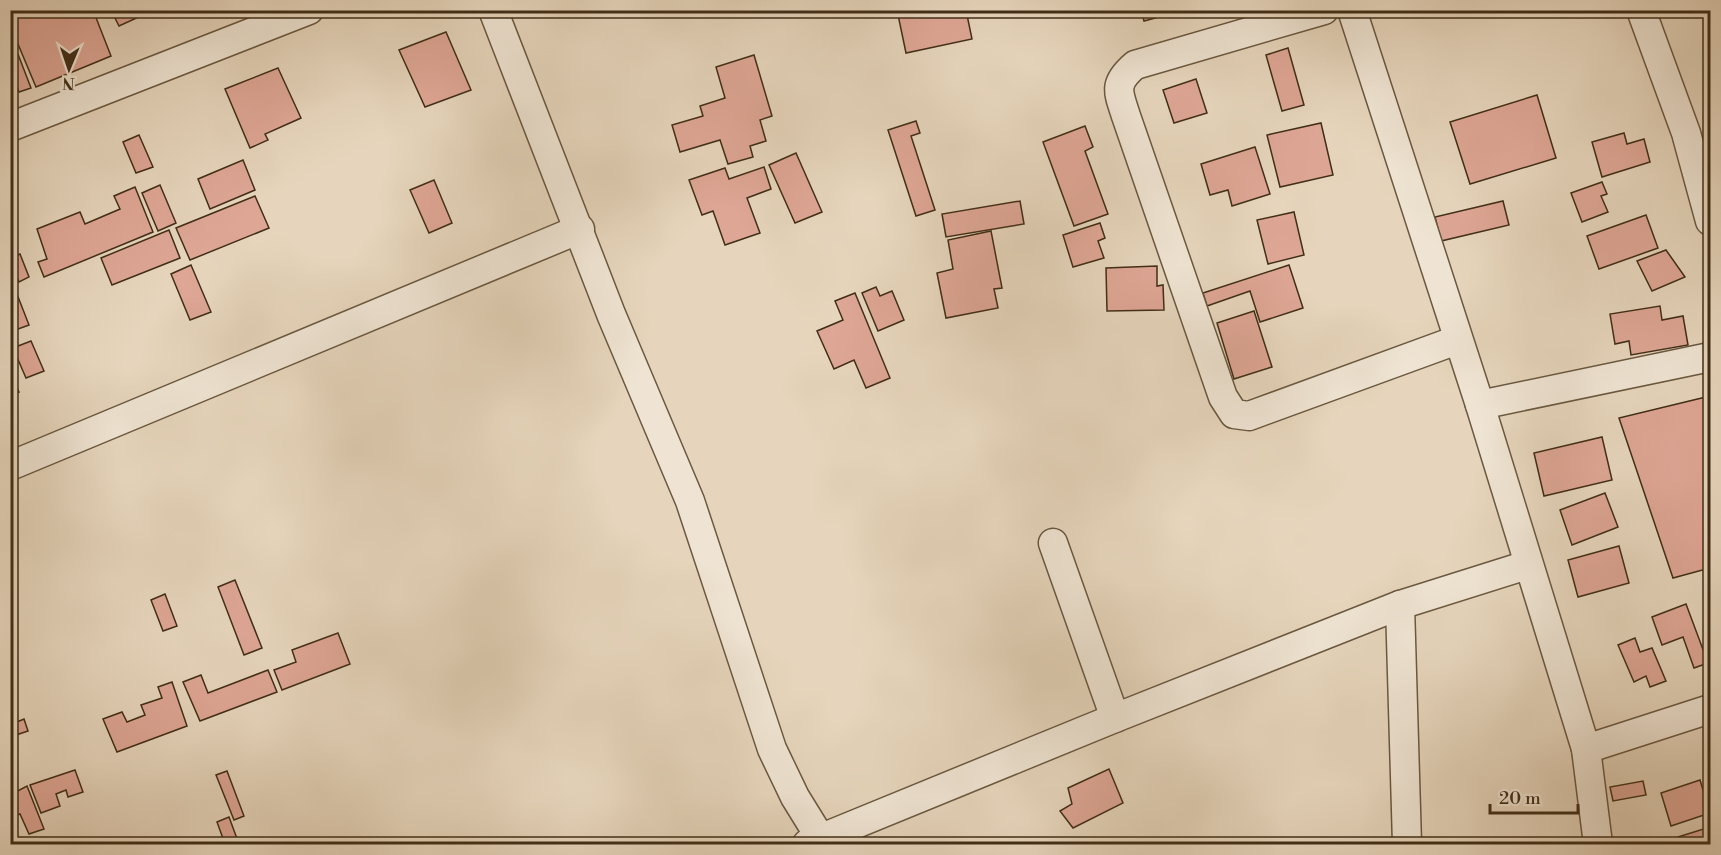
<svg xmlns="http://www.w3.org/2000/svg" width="1721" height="855" viewBox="0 0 1721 855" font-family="'Libre Bodoni',serif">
  <rect width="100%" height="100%" fill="#e6d5bc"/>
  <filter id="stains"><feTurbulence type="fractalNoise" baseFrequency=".00333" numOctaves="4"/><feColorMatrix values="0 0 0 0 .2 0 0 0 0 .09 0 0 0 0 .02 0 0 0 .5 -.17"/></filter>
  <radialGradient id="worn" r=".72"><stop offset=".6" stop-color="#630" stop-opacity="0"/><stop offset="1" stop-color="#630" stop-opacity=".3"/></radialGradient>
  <g fill="#dea695" stroke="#402e17" stroke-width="1.5">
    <path d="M 10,10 L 93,10 L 111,56 L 36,87 L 10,25 Z"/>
    <path d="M 111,10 L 154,10 L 119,26 Z"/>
    <path d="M 897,10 L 966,10 L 972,39 L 906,53 Z"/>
    <path d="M 1141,10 L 1173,10 L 1174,13 L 1144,21 Z"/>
    <path d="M 446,32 L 471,90 L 425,107 L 399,50 Z"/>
    <path d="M 11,36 L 31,88 L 19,92 L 10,70 Z"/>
    <path d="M 1288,48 L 1304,105 L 1282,111 L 1266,55 Z"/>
    <path d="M 754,55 L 772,116 L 760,120 L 766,141 L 750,146 L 753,157 L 728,164 L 720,140 L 680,152 L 672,125 L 703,116 L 700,106 L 725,98 L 716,67 Z"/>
    <path d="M 278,68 L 301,118 L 265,134 L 268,140 L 250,148 L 225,89 Z"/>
    <path d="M 1196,79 L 1207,113 L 1174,123 L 1163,90 Z"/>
    <path d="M 1537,95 L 1556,158 L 1470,184 L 1450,122 Z"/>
    <path d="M 916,121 L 920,133 L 911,136 L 935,210 L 916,216 L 888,130 Z"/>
    <path d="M 1321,123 L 1333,175 L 1280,187 L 1267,135 Z"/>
    <path d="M 1085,126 L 1093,147 L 1085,151 L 1108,214 L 1074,226 L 1043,142 Z"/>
    <path d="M 1624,133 L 1627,144 L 1644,139 L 1650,162 L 1602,177 L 1592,142 Z"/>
    <path d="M 139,135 L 153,167 L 136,173 L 123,142 Z"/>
    <path d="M 1255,147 L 1270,194 L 1232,206 L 1228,190 L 1210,195 L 1201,164 Z"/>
    <path d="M 796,153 L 822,212 L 795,223 L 769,165 Z"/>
    <path d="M 243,160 L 255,190 L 210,209 L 198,179 Z"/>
    <path d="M 764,167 L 771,189 L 747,198 L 760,233 L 725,245 L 713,211 L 702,215 L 689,180 L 725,168 L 729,179 Z"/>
    <path d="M 434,180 L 452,223 L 429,233 L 410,190 Z"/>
    <path d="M 1602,182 L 1607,194 L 1601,196 L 1608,212 L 1582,222 L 1571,193 Z"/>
    <path d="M 160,185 L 176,223 L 158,231 L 142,193 Z"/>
    <path d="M 135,187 L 153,232 L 44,277 L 38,262 L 47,259 L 37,229 L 80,212 L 85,224 L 120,209 L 114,196 Z"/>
    <path d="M 255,196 L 269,228 L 190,260 L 176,228 Z"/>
    <path d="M 1020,201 L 1024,224 L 946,237 L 942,214 Z"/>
    <path d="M 1503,201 L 1509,225 L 1441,241 L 1435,217 Z"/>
    <path d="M 1294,212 L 1304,255 L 1268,264 L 1257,220 Z"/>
    <path d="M 1646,215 L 1658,248 L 1599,269 L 1587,236 Z"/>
    <path d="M 1100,223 L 1105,238 L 1098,241 L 1104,258 L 1073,267 L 1063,235 Z"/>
    <path d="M 169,230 L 180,258 L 112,285 L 101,258 Z"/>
    <path d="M 991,231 L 1002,288 L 994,289 L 998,308 L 946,318 L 937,273 L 953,269 L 948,240 Z"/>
    <path d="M 1666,250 L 1685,277 L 1652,291 L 1637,261 Z"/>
    <path d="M 20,254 L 29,277 L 19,282 L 10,258 Z"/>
    <path d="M 191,265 L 211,312 L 190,320 L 171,274 Z"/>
    <path d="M 1289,265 L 1303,308 L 1260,322 L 1250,291 L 1207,306 L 1203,293 Z"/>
    <path d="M 1157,266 L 1157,286 L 1163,285 L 1164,310 L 1107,311 L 1106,268 Z"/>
    <path d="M 10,269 L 17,283 L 10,286 Z"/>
    <path d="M 876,287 L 880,296 L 892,291 L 904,320 L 878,331 L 862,293 Z"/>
    <path d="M 15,289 L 29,325 L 10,332 L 10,291 Z"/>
    <path d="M 855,293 L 890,378 L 866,388 L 854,360 L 834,369 L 817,331 L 843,320 L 835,301 Z"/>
    <path d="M 1660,306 L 1662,320 L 1683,316 L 1688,345 L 1631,355 L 1629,341 L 1615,344 L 1610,314 Z"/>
    <path d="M 1254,311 L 1272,367 L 1234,379 L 1217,323 Z"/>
    <path d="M 31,341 L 44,371 L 26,378 L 13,348 Z"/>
    <path d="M 13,378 L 19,392 L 10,396 L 10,379 Z"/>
    <path d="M 1710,396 L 1710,568 L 1673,578 L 1619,418 Z"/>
    <path d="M 1602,437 L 1612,480 L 1544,496 L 1534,453 Z"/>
    <path d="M 1605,493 L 1618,527 L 1572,545 L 1560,510 Z"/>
    <path d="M 1619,546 L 1629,583 L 1578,597 L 1568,560 Z"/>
    <path d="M 235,580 L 262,648 L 244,655 L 218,587 Z"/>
    <path d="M 165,594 L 177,626 L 163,631 L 151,600 Z"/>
    <path d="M 1686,604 L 1708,663 L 1694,668 L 1683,637 L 1662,645 L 1652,617 Z"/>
    <path d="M 338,633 L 350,664 L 282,690 L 274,670 L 296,662 L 292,650 Z"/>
    <path d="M 1635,638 L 1640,652 L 1652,648 L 1666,681 L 1650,687 L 1646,676 L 1634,682 L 1618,645 Z"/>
    <path d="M 268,670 L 277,692 L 200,721 L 183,682 L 201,675 L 208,693 Z"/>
    <path d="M 172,682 L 187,726 L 117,752 L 103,719 L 122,712 L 127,722 L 145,715 L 141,705 L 162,698 L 158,687 Z"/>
    <path d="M 24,719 L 28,731 L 16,735 L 12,724 Z"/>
    <path d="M 1109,769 L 1123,803 L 1073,828 L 1060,811 L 1072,804 L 1068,788 Z"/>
    <path d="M 75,770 L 83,792 L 68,797 L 66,790 L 56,794 L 60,806 L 41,813 L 30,785 Z"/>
    <path d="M 227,771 L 244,816 L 234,820 L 216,775 Z"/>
    <path d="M 1700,780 L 1710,813 L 1671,826 L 1661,793 Z"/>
    <path d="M 1643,781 L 1646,795 L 1613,801 L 1610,787 Z"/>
    <path d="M 27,786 L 44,829 L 29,834 L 20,814 L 10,818 L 10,795 Z"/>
    <path d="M 229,817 L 239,844 L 225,844 L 217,822 Z"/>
    <path d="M 1710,827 L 1710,844 L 1666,844 L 1665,841 Z"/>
    <path d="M 28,839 L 30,844 L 15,844 Z"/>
  </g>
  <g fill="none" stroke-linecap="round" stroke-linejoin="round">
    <defs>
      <g id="minor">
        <path d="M 493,10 L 611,314 L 690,501 L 772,749 L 795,797 L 824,844"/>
        <path d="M 1324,10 L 1135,65 C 1113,84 1118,91 1126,116 L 1223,397 L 1234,414 L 1249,416 L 1457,340"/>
        <path d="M 1352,10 L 1480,405 L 1586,749 L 1598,844"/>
        <path d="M 1641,10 L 1686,133 L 1710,221"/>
        <path d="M 10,127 L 309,10"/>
        <path d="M 1480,405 L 1710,357"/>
        <path d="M 10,466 L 580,229"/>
        <path d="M 1053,543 L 1115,718"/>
        <path d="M 1400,605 L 1407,844"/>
        <path d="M 1586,749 L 1710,709"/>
        <path d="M 807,844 L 1115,718 L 1400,605 L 1527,565"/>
      </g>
    </defs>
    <use href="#minor" stroke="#6a5840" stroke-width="31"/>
    <use href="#minor" stroke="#efe4d3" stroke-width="28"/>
  </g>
  <rect width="1721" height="855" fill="none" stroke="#e6d5bc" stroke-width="36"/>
  <rect x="12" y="12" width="1697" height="831" fill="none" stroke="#402e17" stroke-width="3"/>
  <rect x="18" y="18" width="1685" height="819" fill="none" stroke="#402e17" stroke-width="1.5"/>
  <g transform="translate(69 69) rotate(182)" stroke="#efe4d3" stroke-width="4.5" paint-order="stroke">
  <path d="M0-4.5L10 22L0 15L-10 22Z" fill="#402e17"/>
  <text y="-9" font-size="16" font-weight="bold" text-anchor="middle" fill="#402e17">N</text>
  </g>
  <path d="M1490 804v9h88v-9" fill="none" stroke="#402e17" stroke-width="3"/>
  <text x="1499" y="804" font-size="18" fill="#402e17" stroke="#efe4d3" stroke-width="4.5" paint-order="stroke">20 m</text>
  <rect width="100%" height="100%" filter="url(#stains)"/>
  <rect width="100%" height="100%" fill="url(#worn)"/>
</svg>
